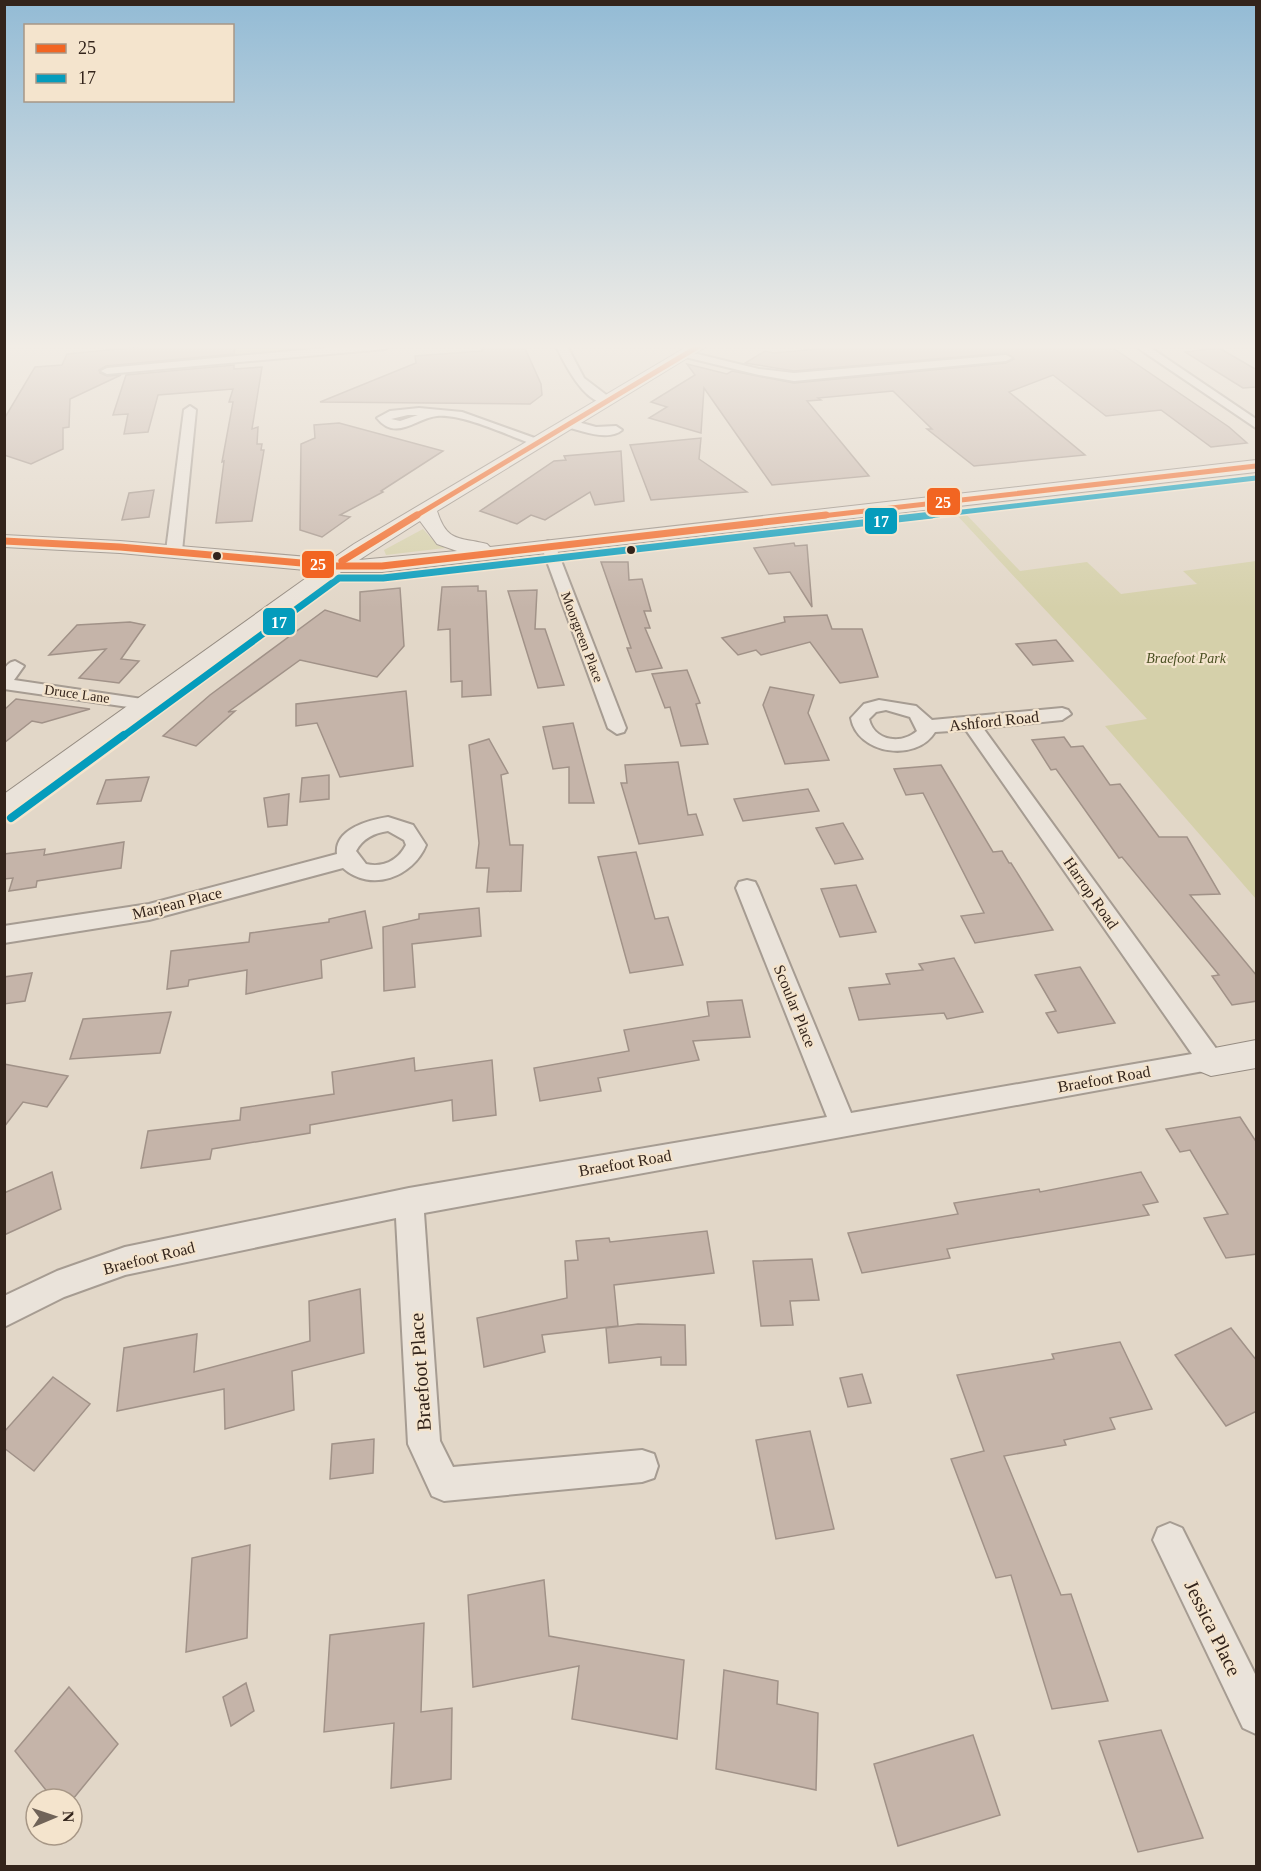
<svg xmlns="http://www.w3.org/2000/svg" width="1261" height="1871" viewBox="0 0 1261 1871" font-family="'Times New Roman',serif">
  <rect width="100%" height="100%" fill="#e2d7c8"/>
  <g fill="#d5d0aa">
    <path d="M 218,346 L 351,346 L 217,357 Z"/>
    <path d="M 963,511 L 1020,571 L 1087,562 L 1121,594 L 1197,584 L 1183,571 L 1256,561 L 1256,899 L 1105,726 L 1147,719 L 954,512 Z"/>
    <path d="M 423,529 L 431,538 L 445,548 L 386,555 L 384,550 Z"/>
  </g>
  <g fill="#c5b4a9" stroke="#a19288" stroke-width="1.5">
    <path d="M 149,346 L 235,346 L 234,354 L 106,366 L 99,370 L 100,373 L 107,376 L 121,375 L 70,399 L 69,427 L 63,428 L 63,449 L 31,464 L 4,455 L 4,419 L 35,367 L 62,365 L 67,354 Z"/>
    <path d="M 495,346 L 524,346 L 541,384 L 542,395 L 530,404 L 320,402 L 416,363 L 415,356 L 482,351 L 481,347 Z"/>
    <path d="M 828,346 L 1110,346 L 1229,427 L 1247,443 L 1211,447 L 1161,410 L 1106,416 L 1053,375 L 1009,392 L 1085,455 L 974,466 L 927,429 L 932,429 L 893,391 L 818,398 L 821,400 L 807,401 L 869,476 L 772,485 L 704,388 L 701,433 L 649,418 L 667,407 L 651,402 L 695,375 L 687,364 L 727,374 L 732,371 L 794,383 L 1006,363 L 1014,359 L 1006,353 L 794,371 L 745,363 L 765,351 L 774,353 L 830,348 Z"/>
    <path d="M 1219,348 L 1257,370 L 1257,387 L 1243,388 L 1185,352 Z"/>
    <path d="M 234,365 L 234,369 L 262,367 L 252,429 L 258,427 L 257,444 L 262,444 L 261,450 L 264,450 L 252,521 L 216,523 L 224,461 L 222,462 L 233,402 L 229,402 L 233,389 L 158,395 L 148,432 L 124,434 L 128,414 L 113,415 L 126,375 Z"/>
    <path d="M 339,423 L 443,451 L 381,491 L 383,492 L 340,515 L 350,517 L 322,537 L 300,530 L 301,444 L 315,438 L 314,425 Z"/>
    <path d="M 701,438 L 699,459 L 747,492 L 651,500 L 630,445 Z"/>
    <path d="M 621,451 L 624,501 L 595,505 L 590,492 L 545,520 L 531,515 L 517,524 L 480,511 L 554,461 L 566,460 L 564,456 Z"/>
    <path d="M 154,490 L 149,517 L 122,520 L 129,493 Z"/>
    <path d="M 794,543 L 795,546 L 807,545 L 812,607 L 790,572 L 769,574 L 754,548 Z"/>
    <path d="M 601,562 L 628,562 L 629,580 L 642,579 L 651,611 L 644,611 L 650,628 L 645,628 L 662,668 L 636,672 L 627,648 L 631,648 Z"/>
    <path d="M 478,586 L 478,591 L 486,591 L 491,695 L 462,697 L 462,681 L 451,682 L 450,629 L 438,630 L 442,587 Z"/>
    <path d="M 400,588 L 404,646 L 377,677 L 300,660 L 228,712 L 235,711 L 196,746 L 163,736 L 210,695 L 325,610 L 360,621 L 360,592 Z"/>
    <path d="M 537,590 L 535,629 L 545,629 L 564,685 L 538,688 L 508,591 Z"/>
    <path d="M 827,615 L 832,629 L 862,629 L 878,677 L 840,683 L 810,642 L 761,655 L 756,650 L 738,655 L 722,638 L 785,622 L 784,617 Z"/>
    <path d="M 130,622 L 145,625 L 121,659 L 139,661 L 119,683 L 79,678 L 106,649 L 49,655 L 77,625 Z"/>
    <path d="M 1056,640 L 1073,661 L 1033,665 L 1016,644 Z"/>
    <path d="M 687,670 L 700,703 L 696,704 L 708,744 L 681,746 L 670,707 L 665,708 L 652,674 Z"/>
    <path d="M 770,687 L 814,695 L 808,713 L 829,760 L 785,764 L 763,705 Z"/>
    <path d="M 406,691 L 413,766 L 340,777 L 317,723 L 296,726 L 296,704 Z"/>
    <path d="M 16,699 L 90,709 L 42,723 L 32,721 L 4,743 L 4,710 Z"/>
    <path d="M 573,723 L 584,765 L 594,803 L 569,803 L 569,767 L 553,769 L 543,727 Z"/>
    <path d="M 1064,737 L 1071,747 L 1083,746 L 1110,785 L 1120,784 L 1159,837 L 1187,837 L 1220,894 L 1190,895 L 1257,976 L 1257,1001 L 1232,1005 L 1212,976 L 1219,975 L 1122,857 L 1119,858 L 1056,769 L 1051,770 L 1032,740 Z"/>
    <path d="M 489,739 L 508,773 L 501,775 L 510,845 L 523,845 L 521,891 L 487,892 L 489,868 L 476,868 L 479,843 L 469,745 Z"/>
    <path d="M 678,762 L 688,815 L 696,814 L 703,835 L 639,844 L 621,783 L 627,783 L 625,765 Z"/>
    <path d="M 941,765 L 993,852 L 1002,851 L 1009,863 L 1011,863 L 1053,930 L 975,943 L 961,916 L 984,913 L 923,793 L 906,795 L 894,769 Z"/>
    <path d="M 329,775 L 329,799 L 300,802 L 302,778 Z"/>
    <path d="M 149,777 L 141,801 L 97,804 L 106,780 Z"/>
    <path d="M 808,789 L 819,811 L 743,821 L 734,799 Z"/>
    <path d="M 289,794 L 287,825 L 268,827 L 264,798 Z"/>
    <path d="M 843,823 L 863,859 L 835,864 L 816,828 Z"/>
    <path d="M 124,842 L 121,868 L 37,881 L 36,887 L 9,891 L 13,878 L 4,879 L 4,854 L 45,849 L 44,855 Z"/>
    <path d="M 636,852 L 655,919 L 668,917 L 683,965 L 630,973 L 598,857 Z"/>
    <path d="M 856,885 L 876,932 L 840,937 L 821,889 Z"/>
    <path d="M 479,908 L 481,936 L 412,944 L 415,987 L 384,991 L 383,927 L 419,919 L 419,914 Z"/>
    <path d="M 365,911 L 372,948 L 321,960 L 322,978 L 246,994 L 247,970 L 189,980 L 188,986 L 167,989 L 171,951 L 249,942 L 250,933 L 329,922 L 329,919 Z"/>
    <path d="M 954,958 L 983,1012 L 947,1019 L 944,1013 L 859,1020 L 849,988 L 890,984 L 886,974 L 923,970 L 919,964 Z"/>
    <path d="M 1080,967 L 1115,1023 L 1058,1033 L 1046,1013 L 1056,1011 L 1035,975 Z"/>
    <path d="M 32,973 L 25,1001 L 4,1004 L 4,977 Z"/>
    <path d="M 742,1000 L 750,1037 L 693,1041 L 699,1060 L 598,1078 L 601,1091 L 540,1101 L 534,1068 L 629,1051 L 624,1030 L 709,1016 L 707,1002 Z"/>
    <path d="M 171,1012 L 160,1053 L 70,1059 L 83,1019 Z"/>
    <path d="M 414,1058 L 415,1071 L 492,1060 L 496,1115 L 453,1121 L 452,1100 L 310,1125 L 310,1133 L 212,1149 L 210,1159 L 141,1168 L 148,1131 L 240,1120 L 241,1108 L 334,1094 L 332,1072 Z"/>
    <path d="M 4,1064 L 68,1076 L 47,1107 L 23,1102 L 4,1127 Z"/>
    <path d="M 1240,1117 L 1257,1143 L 1257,1254 L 1226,1258 L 1204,1218 L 1228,1214 L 1190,1150 L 1180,1152 L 1166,1129 Z"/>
    <path d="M 52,1172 L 61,1209 L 4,1235 L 4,1193 Z"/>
    <path d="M 1141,1172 L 1158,1202 L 1143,1205 L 1149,1215 L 947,1249 L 950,1258 L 862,1273 L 848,1233 L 958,1214 L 954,1203 L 1039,1189 L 1040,1192 Z"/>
    <path d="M 707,1231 L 714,1273 L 614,1285 L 618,1326 L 542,1335 L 545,1352 L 484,1367 L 477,1318 L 567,1298 L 565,1261 L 578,1260 L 576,1241 L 609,1238 L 610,1242 Z"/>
    <path d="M 812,1259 L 819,1300 L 790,1301 L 793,1325 L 761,1326 L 753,1261 Z"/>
    <path d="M 360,1289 L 364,1353 L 292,1371 L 294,1410 L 225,1429 L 224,1389 L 117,1411 L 124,1348 L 197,1334 L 194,1372 L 310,1341 L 309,1301 Z"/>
    <path d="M 638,1324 L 685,1325 L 686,1365 L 661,1365 L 661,1357 L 609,1363 L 606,1328 Z"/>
    <path d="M 1231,1328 L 1257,1361 L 1257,1411 L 1226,1426 L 1175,1355 Z"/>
    <path d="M 1120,1342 L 1152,1409 L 1110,1418 L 1115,1429 L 1064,1440 L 1066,1445 L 1004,1456 L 1061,1595 L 1071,1594 L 1108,1701 L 1052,1709 L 1011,1575 L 996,1578 L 951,1459 L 984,1451 L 957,1375 L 1054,1359 L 1052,1354 Z"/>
    <path d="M 862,1374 L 871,1403 L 848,1407 L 840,1378 Z"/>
    <path d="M 53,1377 L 90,1404 L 34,1471 L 4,1448 L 4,1432 Z"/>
    <path d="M 810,1431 L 834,1529 L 776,1539 L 756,1440 Z"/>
    <path d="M 374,1439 L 373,1473 L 330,1479 L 332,1444 Z"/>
    <path d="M 250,1545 L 247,1638 L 186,1652 L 192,1558 Z"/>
    <path d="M 544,1580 L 549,1636 L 684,1660 L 677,1739 L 572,1719 L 579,1666 L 473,1687 L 468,1595 Z"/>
    <path d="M 424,1623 L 421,1712 L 452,1708 L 451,1779 L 391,1788 L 394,1723 L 324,1732 L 330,1635 Z"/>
    <path d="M 724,1670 L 778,1681 L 777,1704 L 818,1713 L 816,1790 L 716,1769 Z"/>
    <path d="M 246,1683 L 254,1711 L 231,1726 L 223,1697 Z"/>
    <path d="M 69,1687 L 118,1744 L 73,1799 L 53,1799 L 15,1751 Z"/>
    <path d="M 1161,1730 L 1203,1838 L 1138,1852 L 1099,1741 Z"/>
    <path d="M 973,1735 L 1000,1815 L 898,1846 L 874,1764 Z"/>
  </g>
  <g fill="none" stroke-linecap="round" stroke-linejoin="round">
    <defs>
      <g id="street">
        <path d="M 346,346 L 390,346 L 385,349 L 107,374 L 101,371 L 107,368 Z"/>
        <path d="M 556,346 L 567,346 L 584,378 L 609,397 L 609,403 C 586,407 564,363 556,346 Z"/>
        <path d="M 1135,346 L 1148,346 L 1256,419 L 1256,428 Z"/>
        <path d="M 685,351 L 759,369 L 794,373 L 1006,355 L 1012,358 L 1006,361 L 794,381 L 759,375 L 681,356 L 681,352 Z"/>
        <path d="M 190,406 L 196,410 L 182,551 L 174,556 L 166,551 L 184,410 Z"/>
        <path d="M 419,408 L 462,412 L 543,441 L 537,445 L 532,444 C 507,435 464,414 437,416 C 416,418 396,442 377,418 L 390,411 ZM 408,415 L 418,415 L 400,421 L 391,419 Z"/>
        <path d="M 567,419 L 596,427 L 616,426 L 622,430 C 608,442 579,430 563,426 L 561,423 Z"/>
        <path d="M 548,541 L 555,545 L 626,728 L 624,732 L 617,734 L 608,728 L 541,545 Z"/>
        <path d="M 15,661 L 24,666 L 14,680 L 149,700 L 158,705 L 149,710 L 4,689 C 4,678 1,664 15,661 Z"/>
        <path d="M 879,700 L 916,706 L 932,720 L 1062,708 L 1068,710 L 1071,714 L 1062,720 L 983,728 L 1220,1054 L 1223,1061 L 1220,1068 L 424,1213 L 440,1441 L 453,1467 L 642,1450 L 654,1454 L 658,1466 L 654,1478 L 642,1482 L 444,1501 L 432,1496 L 408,1444 L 396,1218 L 125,1275 L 64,1297 L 4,1327 L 4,1296 L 57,1271 L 125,1247 L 409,1188 L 827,1117 L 736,888 L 739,882 L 747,880 L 755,882 L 758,888 L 851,1113 L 1192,1054 L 966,730 L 935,732 C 916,763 857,754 851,718 L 864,704 ZM 886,710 L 910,717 L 917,731 C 901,745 874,741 869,719 L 876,712 Z"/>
        <path d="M 388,817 L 413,825 L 426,845 C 413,877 371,893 343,868 L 149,920 L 4,943 L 4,926 L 149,904 L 337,854 C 334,829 369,820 388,817 ZM 388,831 L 404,840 L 406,845 C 398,861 382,868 366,864 L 356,851 C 363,838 374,833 388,831 Z"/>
        <path d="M 1170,1523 L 1182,1528 L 1256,1676 L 1256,1734 L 1243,1728 L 1153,1540 L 1158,1528 Z"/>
      </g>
      <g id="secondary">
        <path d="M 688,346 L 707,346 L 437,511 C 447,543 460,537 487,544 L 490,547 L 1256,460 L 1256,472 L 382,572 L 341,572 L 14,815 L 4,817 L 4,794 L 316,571 L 120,553 L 4,547 L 4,535 L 120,541 L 332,559 L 354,544 ZM 420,521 L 437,544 L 457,551 L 359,560 Z"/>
        <path d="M 1256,1040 L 1256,1068 L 1211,1076 L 1199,1071 L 1194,1061 L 1199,1051 Z"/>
      </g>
    </defs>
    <use href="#street" stroke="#a69c92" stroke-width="4"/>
    <use href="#secondary" stroke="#968c82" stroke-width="2"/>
    <use href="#street" fill="#eae3da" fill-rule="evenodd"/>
    <use href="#secondary" fill="#eae3da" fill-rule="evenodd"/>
    <defs>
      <g id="bus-1-far1">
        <path d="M 414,517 L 699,346"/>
        <path d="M 813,517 L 1256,466"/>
      </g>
      <g id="bus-1">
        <path d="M 4,541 L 120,547 L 335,566 L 382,566 L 826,515"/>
        <path d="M 342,561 L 417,515"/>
      </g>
      <path id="bus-2-far2" d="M 919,517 L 1256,478"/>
      <path id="bus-2-far1" d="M 122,737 L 339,578 L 383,578 L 932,515"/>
      <path id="bus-2" d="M 11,818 L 124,735"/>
    </defs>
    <use href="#bus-1-far1" stroke="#f4e4cd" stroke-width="8"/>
    <use href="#bus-1" stroke="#f4e4cd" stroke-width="10"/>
    <use href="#bus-2-far2" stroke="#f4e4cd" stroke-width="8"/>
    <use href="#bus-2-far1" stroke="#f4e4cd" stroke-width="10"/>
    <use href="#bus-2" stroke="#f4e4cd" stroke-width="13"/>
    <use href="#bus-1-far1" stroke="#f26522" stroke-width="5"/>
    <use href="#bus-1" stroke="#f26522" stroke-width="7"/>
    <use href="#bus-2-far2" stroke="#059cbc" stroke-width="5"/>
    <use href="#bus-2-far1" stroke="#059cbc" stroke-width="7"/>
    <use href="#bus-2" stroke="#059cbc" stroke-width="8"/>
  </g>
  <linearGradient id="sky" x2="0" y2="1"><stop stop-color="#93bbd5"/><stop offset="0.57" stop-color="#f2ede6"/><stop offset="1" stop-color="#f2ede6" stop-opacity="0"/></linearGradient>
  <rect width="1261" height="608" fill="url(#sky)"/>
  <g fill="#33241b" stroke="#f4e4cd" stroke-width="2">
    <circle cx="631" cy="550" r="5"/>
    <circle cx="217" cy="556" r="5"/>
  </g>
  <g text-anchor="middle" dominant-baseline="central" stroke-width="4.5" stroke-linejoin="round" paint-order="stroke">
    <g font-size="14" fill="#33241b" stroke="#f4e4cd">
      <text transform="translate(582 637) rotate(69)">Moorgreen Place</text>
      <text transform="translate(77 694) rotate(8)">Druce Lane</text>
    </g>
    <g font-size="14" font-style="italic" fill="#4a5022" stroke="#f4e4cd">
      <text x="1186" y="658">Braefoot Park</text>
    </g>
    <g font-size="16" fill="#33241b" stroke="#f4e4cd">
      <text transform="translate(994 721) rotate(-6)">Ashford Road</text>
      <text transform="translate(1091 893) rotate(55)">Harrop Road</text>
      <text transform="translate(177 903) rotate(-14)">Marjean Place</text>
      <text transform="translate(795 1006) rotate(68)">Scoular Place</text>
      <text transform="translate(1104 1079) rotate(-10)">Braefoot Road</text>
      <text transform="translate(625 1163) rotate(-10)">Braefoot Road</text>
      <text transform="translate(149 1258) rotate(-14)">Braefoot Road</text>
    </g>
    <g font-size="20" fill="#33241b" stroke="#f4e4cd">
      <text transform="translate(420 1372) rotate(-94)">Braefoot Place</text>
      <text transform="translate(1213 1628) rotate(64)">Jessica Place</text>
    </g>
  </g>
  <g stroke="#f4e4cd" stroke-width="2">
    <rect x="926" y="487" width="35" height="29" rx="6" fill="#f26522"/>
    <rect x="864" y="507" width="34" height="28" rx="6" fill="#059cbc"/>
    <rect x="301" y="550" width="34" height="29" rx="6" fill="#f26522"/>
    <rect x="262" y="607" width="34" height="29" rx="6" fill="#059cbc"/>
  </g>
  <g font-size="16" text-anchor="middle" font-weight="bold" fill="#fff">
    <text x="943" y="508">25</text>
    <text x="881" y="527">17</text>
    <text x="318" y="570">25</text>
    <text x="279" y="628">17</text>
  </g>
  <rect width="1261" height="1871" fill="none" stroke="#33241b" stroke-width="12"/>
  <rect x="24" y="24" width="210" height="78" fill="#f4e4cd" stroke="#a79786" stroke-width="1.5"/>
  <rect x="36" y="44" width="30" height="9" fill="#f26522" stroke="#a79786" stroke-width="1.5"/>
  <text x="78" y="54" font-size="18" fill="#33241b">25</text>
  <rect x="36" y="74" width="30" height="9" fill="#059cbc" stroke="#a79786" stroke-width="1.5"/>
  <text x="78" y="84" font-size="18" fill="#33241b">17</text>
  <g transform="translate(54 1817) rotate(88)"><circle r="28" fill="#f4e4cd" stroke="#a79786" stroke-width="1.5"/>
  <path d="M0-4.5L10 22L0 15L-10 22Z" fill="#706358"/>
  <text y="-9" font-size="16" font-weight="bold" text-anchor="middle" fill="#33241b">N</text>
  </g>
</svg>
